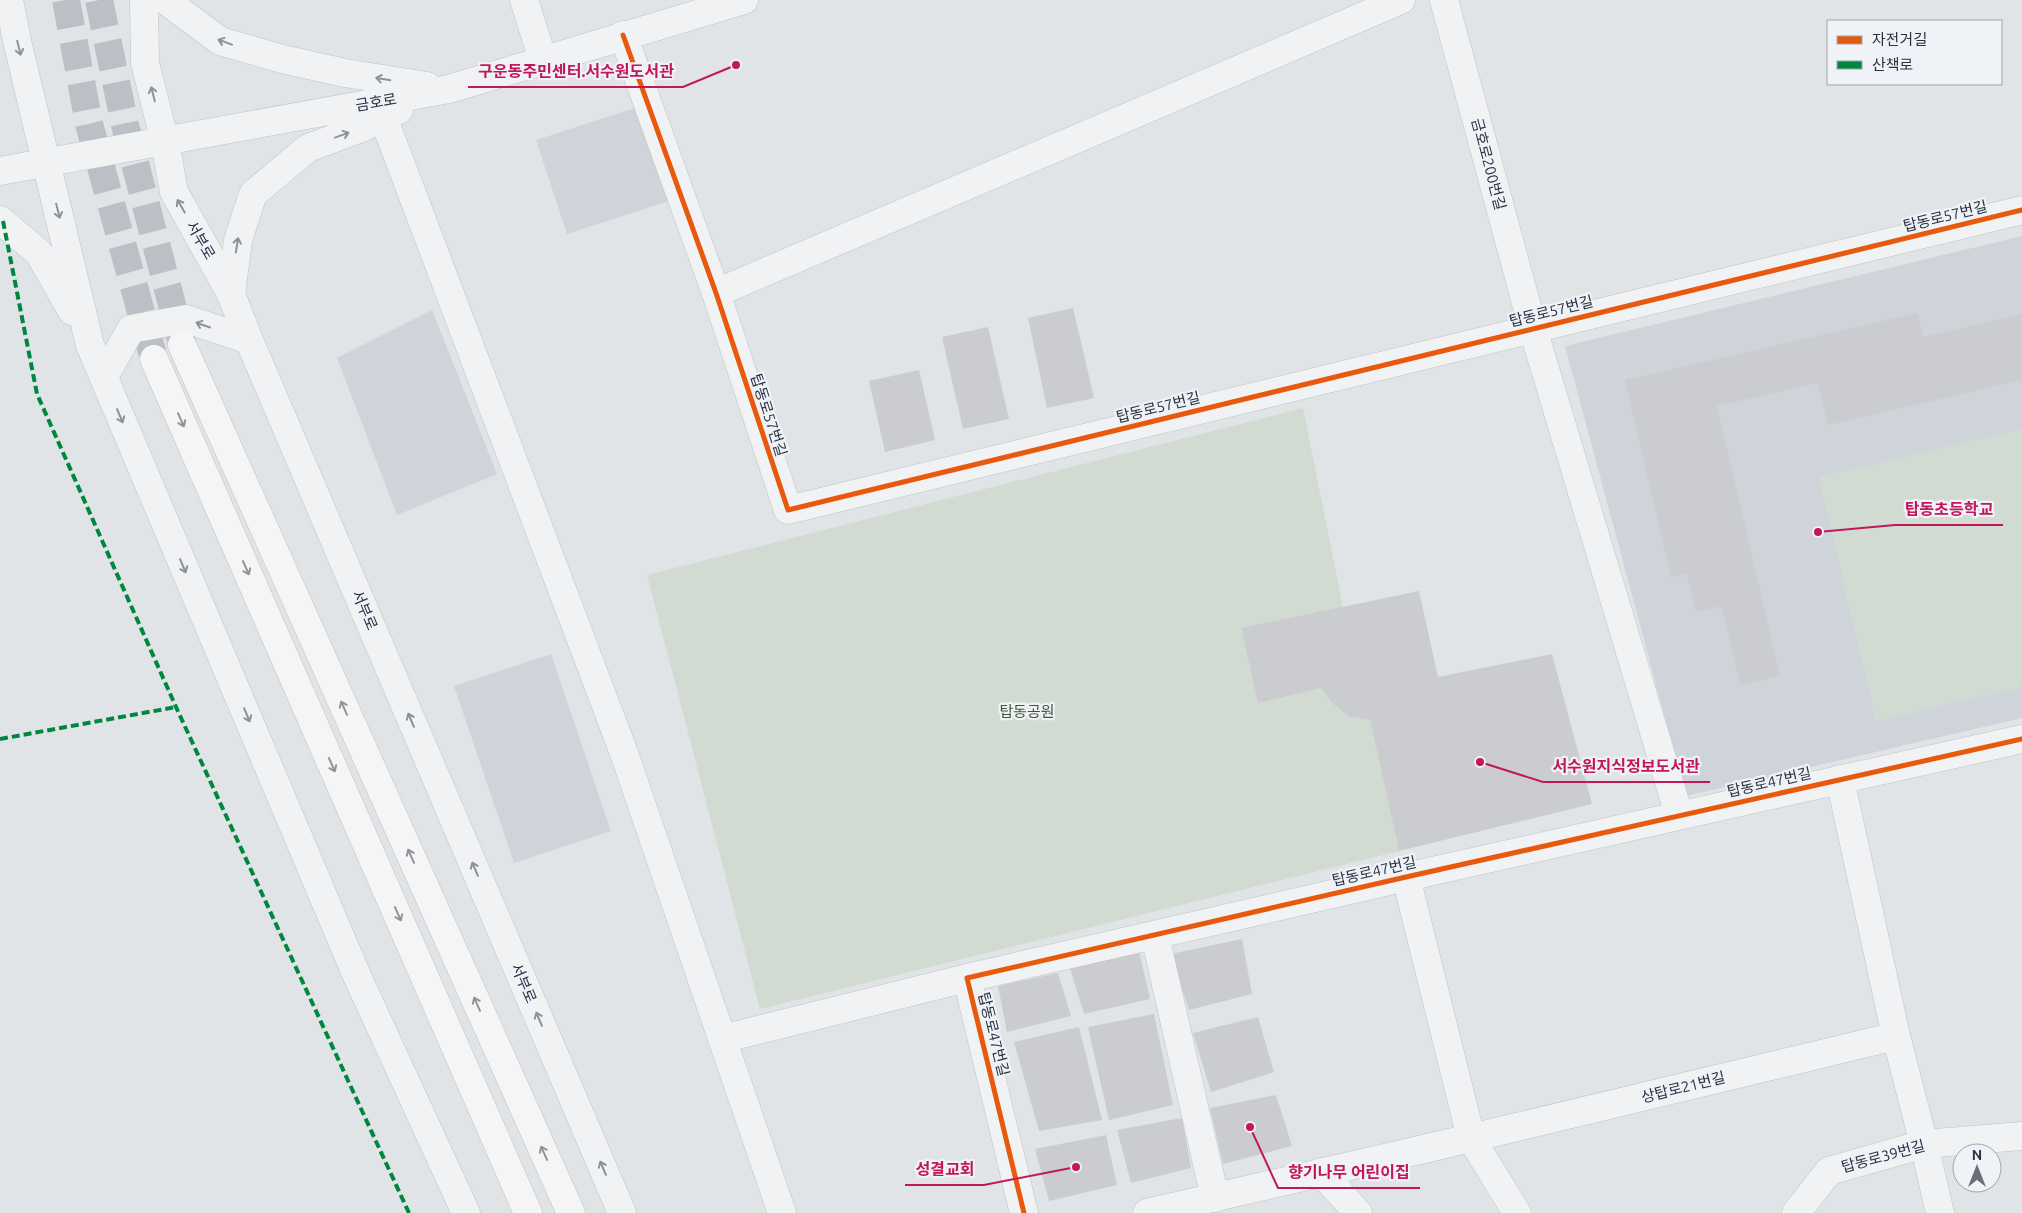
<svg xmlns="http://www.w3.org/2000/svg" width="2022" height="1213" viewBox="0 0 2022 1213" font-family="Ubuntu,'Noto Sans KR',sans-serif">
  <rect width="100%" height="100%" fill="#e1e4e7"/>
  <g fill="#cfd4da">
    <path d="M 638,107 L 669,201 L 567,234 L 536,140 Z"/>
    <path d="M 2022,236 L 2022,718 L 1686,796 L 1565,346 Z"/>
    <path d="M 432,310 L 497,474 L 397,515 L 337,358 Z"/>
    <path d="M 551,654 L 611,831 L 514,863 L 454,686 Z"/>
  </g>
  <g fill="#d2dbd2">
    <path d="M 1303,408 L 1343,608 L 1241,628 L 1258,703 L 1321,688 L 1333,704 L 1348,717 L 1370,720 L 1399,851 L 760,1009 L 647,575 Z"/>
    <path d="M 2022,429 L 2022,687 L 1876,721 L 1819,477 Z"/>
  </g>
  <g fill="#cacccf">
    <path d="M 1073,308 L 1094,398 L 1047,408 L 1028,318 Z"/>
    <path d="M 1918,313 L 1923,337 L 2022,314 L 2022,380 L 1828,425 L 1818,383 L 1717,406 L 1780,676 L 1740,685 L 1722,606 L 1696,612 L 1687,574 L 1671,577 L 1625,380 Z"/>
    <path d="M 988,327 L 1009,419 L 963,429 L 942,337 Z"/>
    <path d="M 919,370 L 935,440 L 885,452 L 869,381 Z"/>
    <path d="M 1419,591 L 1438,677 L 1552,654 L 1592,804 L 1399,851 L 1370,720 L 1349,717 L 1333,704 L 1321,688 L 1258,703 L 1241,628 Z"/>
    <path d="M 1242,939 L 1252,994 L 1189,1010 L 1171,954 Z"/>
    <path d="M 1139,951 L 1150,999 L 1084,1014 L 1070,968 Z"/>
    <path d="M 1058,973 L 1071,1016 L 1007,1032 L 998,986 Z"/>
    <path d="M 1154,1014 L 1173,1105 L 1109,1120 L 1088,1027 Z"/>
    <path d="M 1258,1017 L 1274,1072 L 1211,1092 L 1193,1033 Z"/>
    <path d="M 1079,1027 L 1102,1120 L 1039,1131 L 1014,1042 Z"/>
    <path d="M 1276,1095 L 1292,1146 L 1223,1164 L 1210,1108 Z"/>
    <path d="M 1182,1118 L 1191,1168 L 1131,1183 L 1117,1130 Z"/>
    <path d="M 1106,1135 L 1117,1185 L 1049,1201 L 1035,1149 Z"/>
  </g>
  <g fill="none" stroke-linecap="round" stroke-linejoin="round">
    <g stroke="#bcc0c6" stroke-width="28" stroke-dasharray="28 14" stroke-linecap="butt">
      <path d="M 66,0 L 89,124 L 154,359"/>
      <path d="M 99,0 L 125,125 L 182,343"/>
    </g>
    <defs>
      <g id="minor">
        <path d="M 9,0 L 17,41 L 90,345 L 357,976 L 466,1213"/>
        <path d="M 144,0 L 145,63 L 165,142 L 174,192 L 231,294 L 249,340 L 622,1213"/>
        <path d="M 165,0 L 220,41 L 282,59 L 345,73 L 427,86"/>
        <path d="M 524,0 L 543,60"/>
        <path d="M 1444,0 L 1533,329 L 1679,815"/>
        <path d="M 623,35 L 716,293 L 788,510 L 2022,210"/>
        <path d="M 383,117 L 624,753 L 782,1213"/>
        <path d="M 0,171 L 449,89 L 744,0"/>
        <path d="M 0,220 L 39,253 L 72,311"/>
        <path d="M 716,293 L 1401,0"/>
        <path d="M 231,294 L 238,240 L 253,194 L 308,148 L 364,127 L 399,110"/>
        <path d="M 104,377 L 131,329 L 186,319 L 249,340"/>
        <path d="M 1840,779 L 1896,1036 L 1924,1144 L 1940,1213"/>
        <path d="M 1406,877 L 1471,1138 L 1517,1213"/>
        <path d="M 1155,936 L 1215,1198"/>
        <path d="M 722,1039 L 967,978"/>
        <path d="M 1321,1172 L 1358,1213"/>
        <path d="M 1024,1213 L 967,978 L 1406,877 L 2022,739"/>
        <path d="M 1147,1213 L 1471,1138 L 1896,1036"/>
        <path d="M 1796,1213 L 1829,1171 L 1924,1144 L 2022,1136"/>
      </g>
      <g id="major">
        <path d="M 182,345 L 571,1213"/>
        <path d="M 154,359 L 528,1213"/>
      </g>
    </defs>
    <use href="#minor" stroke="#bfc2c5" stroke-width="29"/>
    <use href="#major" stroke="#bdc1c5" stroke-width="29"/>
    <use href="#minor" stroke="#f1f2f3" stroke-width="28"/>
    <use href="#major" stroke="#f5f5f6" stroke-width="28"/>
    <g stroke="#00873e" stroke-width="4" stroke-dasharray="8 4" stroke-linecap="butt">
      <path d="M 3,221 L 37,394 L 176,707 L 409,1213"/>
      <path d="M 0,739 L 176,707"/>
    </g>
    <defs>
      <g id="cycleway">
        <path d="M 623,35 L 716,293 L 788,510 L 2022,210"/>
        <path d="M 1024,1213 L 967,978 L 1406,877 L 2022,739"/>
      </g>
    </defs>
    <use href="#cycleway" stroke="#eff2f6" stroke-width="8"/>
    <use href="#cycleway" stroke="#e8590c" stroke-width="5"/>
  </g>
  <defs><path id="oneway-shaft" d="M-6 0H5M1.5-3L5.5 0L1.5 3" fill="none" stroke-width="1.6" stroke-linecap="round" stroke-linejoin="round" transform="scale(1.25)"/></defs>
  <g stroke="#8c929a">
    <use href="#oneway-shaft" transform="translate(225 42) rotate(-160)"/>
    <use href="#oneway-shaft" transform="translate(19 48) rotate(76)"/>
    <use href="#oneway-shaft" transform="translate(383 79) rotate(-171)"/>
    <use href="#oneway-shaft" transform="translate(153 94) rotate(-104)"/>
    <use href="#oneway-shaft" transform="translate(342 135) rotate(-20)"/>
    <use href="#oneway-shaft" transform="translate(181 206) rotate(-120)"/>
    <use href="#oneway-shaft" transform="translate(58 211) rotate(76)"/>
    <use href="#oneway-shaft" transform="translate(237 245) rotate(-81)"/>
    <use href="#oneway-shaft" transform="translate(203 325) rotate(-161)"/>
    <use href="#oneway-shaft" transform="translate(120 416) rotate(67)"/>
    <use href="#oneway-shaft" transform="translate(183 566) rotate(67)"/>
    <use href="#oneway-shaft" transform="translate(247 715) rotate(67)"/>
    <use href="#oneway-shaft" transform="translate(411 720) rotate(-113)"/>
    <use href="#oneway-shaft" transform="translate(475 869) rotate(-113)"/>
    <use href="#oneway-shaft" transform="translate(539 1019) rotate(-113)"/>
    <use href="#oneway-shaft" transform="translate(603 1168) rotate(-113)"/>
  </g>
  <g stroke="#8e949b">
    <use href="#oneway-shaft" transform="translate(181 420) rotate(66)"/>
    <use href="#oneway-shaft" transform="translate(246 568) rotate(66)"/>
    <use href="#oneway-shaft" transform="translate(344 708) rotate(-114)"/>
    <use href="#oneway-shaft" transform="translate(332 765) rotate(66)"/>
    <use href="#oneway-shaft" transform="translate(411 856) rotate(-114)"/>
    <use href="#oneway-shaft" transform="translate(398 914) rotate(66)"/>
    <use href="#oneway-shaft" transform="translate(477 1004) rotate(-114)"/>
    <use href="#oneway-shaft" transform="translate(544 1153) rotate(-114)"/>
  </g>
  <g text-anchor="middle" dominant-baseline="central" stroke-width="4.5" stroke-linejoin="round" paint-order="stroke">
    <g font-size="15" fill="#283240" stroke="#eff2f6">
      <text transform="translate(376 102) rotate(-10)">금호로</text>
      <text transform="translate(1489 164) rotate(75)">금호로200번길</text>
      <text transform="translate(1945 216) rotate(-14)">탑동로57번길</text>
      <text transform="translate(201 240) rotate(60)">서부로</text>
      <text transform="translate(1551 311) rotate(-14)">탑동로57번길</text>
      <text transform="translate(1158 407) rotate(-14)">탑동로57번길</text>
      <text transform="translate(769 415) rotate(72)">탑동로57번길</text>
      <text transform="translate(365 610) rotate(67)">서부로</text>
      <text transform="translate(1769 782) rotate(-13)">탑동로47번길</text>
      <text transform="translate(1374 871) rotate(-13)">탑동로47번길</text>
      <text transform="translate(524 983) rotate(67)">서부로</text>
      <text transform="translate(994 1034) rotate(76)">탑동로47번길</text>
      <text transform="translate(1683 1087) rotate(-14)">상탑로21번길</text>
      <text transform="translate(1883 1156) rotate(-15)">탑동로39번길</text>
    </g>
    <g font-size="15" fill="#3d5c35" stroke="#eff2f6">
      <text x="1027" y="711">탑동공원</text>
    </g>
  </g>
  <path fill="none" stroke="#c2185b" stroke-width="2" d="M736 65L683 87H468M1818 532L1895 525H2003M1480 762L1543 782H1710M1076 1167L984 1185H905M1250 1127L1278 1188H1420"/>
  <g fill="#c2185b" stroke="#eff2f6" stroke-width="2">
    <circle cx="736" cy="65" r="5"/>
    <circle cx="1818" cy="532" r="5"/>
    <circle cx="1480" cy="762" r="5"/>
    <circle cx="1076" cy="1167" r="5"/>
    <circle cx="1250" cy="1127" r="5"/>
  </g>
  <g font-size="16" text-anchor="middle" font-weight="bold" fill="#c2185b" stroke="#eff2f6" stroke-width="4.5" stroke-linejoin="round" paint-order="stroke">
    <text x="576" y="77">구운동주민센터.서수원도서관</text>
    <text x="1949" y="515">탑동초등학교</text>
    <text x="1626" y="772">서수원지식정보도서관</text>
    <text x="945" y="1175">성결교회</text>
    <text x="1349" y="1178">향기나무 어린이집</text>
  </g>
  <rect x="1827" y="20" width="175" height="65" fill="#eff2f6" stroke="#9fa5ad"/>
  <rect x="1837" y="36" width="25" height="8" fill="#e8590c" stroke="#9fa5ad"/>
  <text x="1872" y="45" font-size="15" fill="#283240">자전거길</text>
  <rect x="1837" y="61" width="25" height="8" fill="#00873e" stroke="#9fa5ad"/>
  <text x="1872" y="70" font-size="15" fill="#283240">산책로</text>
  <g transform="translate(1977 1168)"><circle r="24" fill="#eff2f6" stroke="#9fa5ad"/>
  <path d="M0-4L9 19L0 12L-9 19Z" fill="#69707a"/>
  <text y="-8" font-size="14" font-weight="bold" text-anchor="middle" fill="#283240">N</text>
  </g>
</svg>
